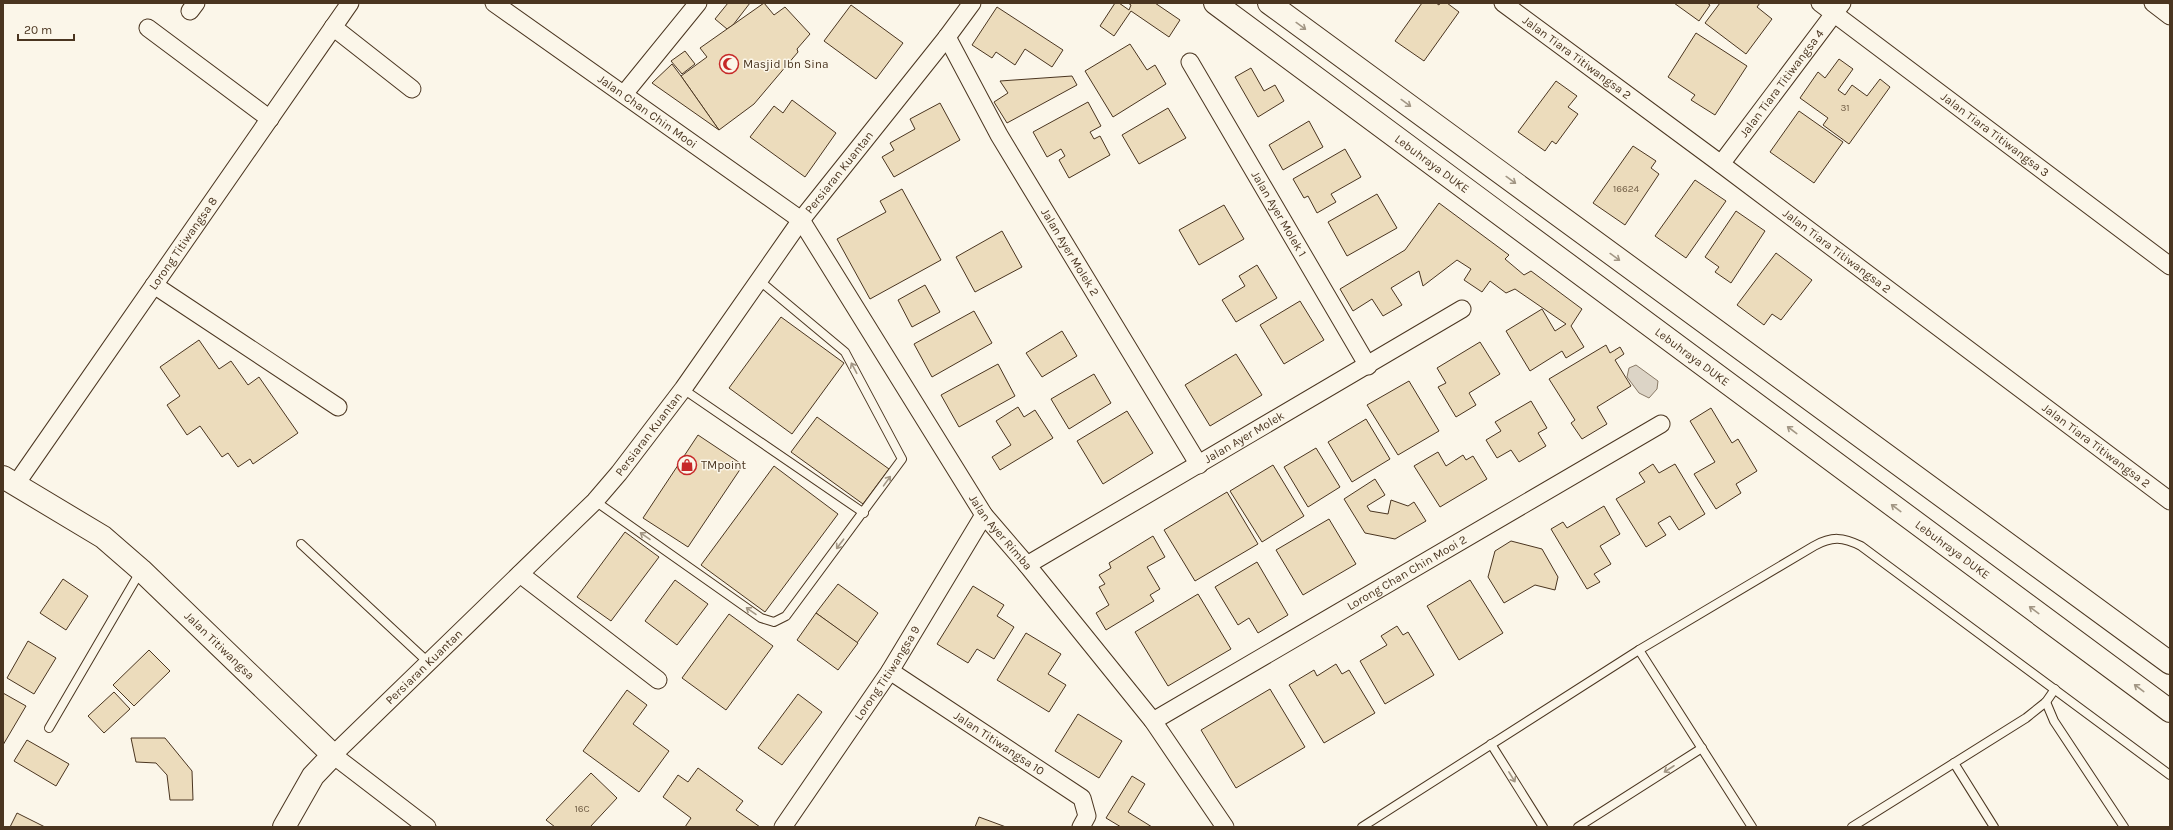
<svg xmlns="http://www.w3.org/2000/svg" width="2173" height="830" viewBox="0 0 2173 830" font-family="Karla,sans-serif">
  <rect width="100%" height="100%" fill="#fbf6e9"/>
  <path fill="#dcd4c6" stroke="#887966" d="M 1636,365 L 1658,381 L 1657,389 L 1649,398 L 1639,393 L 1627,377 L 1629,368 Z"/>
  <g fill="#ecdcbc" stroke="#4a3520">
    <path d="M 728,3 L 750,3 L 733,25 L 727,29 L 715,19 Z"/>
    <path d="M 764,3 L 774,15 L 785,7 L 810,34 L 797,49 L 798,52 L 754,104 L 719,130 L 681,76 L 707,57 L 700,48 Z"/>
    <path d="M 1115,3 L 1119,3 L 1129,10 L 1131,5 L 1128,3 L 1155,3 L 1180,20 L 1169,37 L 1131,11 L 1114,36 L 1100,26 Z"/>
    <path d="M 1422,3 L 1436,3 L 1439,5 L 1440,3 L 1447,3 L 1459,12 L 1424,61 L 1395,41 Z"/>
    <path d="M 1674,3 L 1707,3 L 1710,5 L 1699,21 Z"/>
    <path d="M 1720,3 L 1760,3 L 1757,7 L 1772,19 L 1746,54 L 1705,23 Z"/>
    <path d="M 851,5 L 903,43 L 876,79 L 824,41 Z"/>
    <path d="M 997,7 L 1063,50 L 1052,67 L 1025,49 L 1015,65 L 996,52 L 992,58 L 972,45 Z"/>
    <path d="M 1696,33 L 1747,66 L 1715,115 L 1691,100 L 1695,95 L 1668,77 Z"/>
    <path d="M 1130,44 L 1147,70 L 1155,65 L 1166,84 L 1113,117 L 1085,71 Z"/>
    <path d="M 685,51 L 695,64 L 682,74 L 671,61 Z"/>
    <path d="M 1839,59 L 1853,69 L 1838,90 L 1845,95 L 1852,85 L 1867,96 L 1880,79 L 1890,87 L 1849,144 L 1823,125 L 1828,118 L 1800,98 L 1818,72 L 1825,78 Z"/>
    <path d="M 672,64 L 681,76 L 719,130 L 652,83 Z"/>
    <path d="M 1251,68 L 1264,91 L 1275,85 L 1284,101 L 1258,117 L 1235,77 Z"/>
    <path d="M 1072,76 L 1077,85 L 1007,123 L 994,102 L 1008,93 L 1000,81 Z"/>
    <path d="M 1556,81 L 1577,96 L 1568,107 L 1578,114 L 1556,144 L 1552,141 L 1545,151 L 1518,132 Z"/>
    <path d="M 792,100 L 836,133 L 805,177 L 750,137 L 774,106 L 783,113 Z"/>
    <path d="M 1088,102 L 1101,126 L 1090,132 L 1094,139 L 1100,136 L 1110,155 L 1069,178 L 1059,160 L 1065,156 L 1061,149 L 1047,157 L 1033,132 Z"/>
    <path d="M 940,103 L 960,140 L 894,177 L 882,157 L 894,150 L 890,143 L 915,129 L 910,119 Z"/>
    <path d="M 1168,108 L 1186,138 L 1139,164 L 1122,135 Z"/>
    <path d="M 1799,111 L 1843,142 L 1814,183 L 1770,152 Z"/>
    <path d="M 1309,121 L 1323,147 L 1283,170 L 1269,145 Z"/>
    <path d="M 1633,146 L 1656,161 L 1651,168 L 1659,174 L 1625,225 L 1593,203 Z"/>
    <path d="M 1345,149 L 1361,177 L 1331,194 L 1336,202 L 1317,213 L 1308,196 L 1304,198 L 1293,179 Z"/>
    <path d="M 1695,180 L 1726,201 L 1686,258 L 1655,236 Z"/>
    <path d="M 902,189 L 941,260 L 870,299 L 837,239 L 886,212 L 880,201 Z"/>
    <path d="M 1377,194 L 1397,228 L 1347,256 L 1328,222 Z"/>
    <path d="M 1439,203 L 1509,255 L 1505,259 L 1524,275 L 1531,271 L 1582,309 L 1571,326 L 1584,347 L 1566,358 L 1562,351 L 1530,371 L 1506,331 L 1542,309 L 1555,331 L 1566,324 L 1515,289 L 1506,293 L 1490,281 L 1482,292 L 1464,280 L 1471,269 L 1457,260 L 1423,286 L 1419,271 L 1391,288 L 1402,305 L 1383,316 L 1372,299 L 1353,311 L 1340,289 L 1405,250 Z"/>
    <path d="M 1224,205 L 1244,239 L 1199,265 L 1179,230 Z"/>
    <path d="M 1736,211 L 1765,231 L 1731,283 L 1715,272 L 1719,267 L 1705,257 Z"/>
    <path d="M 1002,231 L 1022,267 L 975,292 L 956,257 Z"/>
    <path d="M 1776,253 L 1812,280 L 1781,320 L 1772,314 L 1764,325 L 1737,305 Z"/>
    <path d="M 1257,265 L 1277,298 L 1236,322 L 1222,300 L 1245,286 L 1239,276 Z"/>
    <path d="M 925,285 L 940,312 L 912,327 L 898,300 Z"/>
    <path d="M 1300,301 L 1324,340 L 1284,364 L 1260,325 Z"/>
    <path d="M 974,311 L 992,343 L 932,377 L 914,344 Z"/>
    <path d="M 781,317 L 844,363 L 792,434 L 729,388 Z"/>
    <path d="M 1062,331 L 1077,356 L 1042,377 L 1026,353 Z"/>
    <path d="M 199,340 L 219,369 L 231,361 L 248,385 L 259,377 L 298,433 L 253,464 L 250,459 L 238,467 L 228,453 L 222,457 L 200,426 L 187,435 L 167,405 L 180,396 L 160,367 Z"/>
    <path d="M 1480,342 L 1500,374 L 1469,393 L 1476,405 L 1456,417 L 1438,387 L 1446,383 L 1437,368 Z"/>
    <path d="M 1606,345 L 1610,353 L 1620,347 L 1624,354 L 1615,360 L 1631,386 L 1597,407 L 1607,424 L 1582,439 L 1571,423 L 1575,420 L 1549,379 Z"/>
    <path d="M 1236,354 L 1262,395 L 1210,426 L 1185,385 Z"/>
    <path d="M 998,364 L 1015,396 L 959,427 L 941,395 Z"/>
    <path d="M 1094,374 L 1111,403 L 1069,429 L 1051,399 Z"/>
    <path d="M 1409,381 L 1439,431 L 1398,455 L 1367,405 Z"/>
    <path d="M 1531,401 L 1547,428 L 1538,433 L 1546,446 L 1519,462 L 1511,450 L 1497,458 L 1486,440 L 1501,431 L 1495,422 Z"/>
    <path d="M 1018,407 L 1024,417 L 1035,410 L 1053,438 L 1000,470 L 992,457 L 1011,445 L 996,421 Z"/>
    <path d="M 1711,408 L 1732,443 L 1738,439 L 1757,471 L 1736,484 L 1741,493 L 1716,509 L 1694,474 L 1715,462 L 1690,421 Z"/>
    <path d="M 1127,411 L 1153,453 L 1103,484 L 1077,441 Z"/>
    <path d="M 817,417 L 889,469 L 863,504 L 791,452 Z"/>
    <path d="M 1366,419 L 1390,459 L 1352,482 L 1328,442 Z"/>
    <path d="M 698,435 L 743,465 L 688,547 L 643,518 Z"/>
    <path d="M 1316,448 L 1340,487 L 1308,507 L 1284,467 Z"/>
    <path d="M 1438,452 L 1446,466 L 1463,455 L 1466,460 L 1473,456 L 1487,479 L 1440,507 L 1414,466 Z"/>
    <path d="M 1653,464 L 1659,473 L 1675,464 L 1705,514 L 1679,530 L 1670,516 L 1658,523 L 1666,535 L 1646,547 L 1616,499 L 1645,482 L 1639,473 Z"/>
    <path d="M 1273,465 L 1304,516 L 1262,542 L 1230,491 Z"/>
    <path d="M 774,466 L 838,514 L 765,612 L 701,565 Z"/>
    <path d="M 1375,479 L 1385,495 L 1367,506 L 1370,511 L 1388,514 L 1391,500 L 1408,506 L 1414,502 L 1426,521 L 1395,539 L 1365,533 L 1344,499 Z"/>
    <path d="M 1227,492 L 1258,544 L 1195,581 L 1164,530 Z"/>
    <path d="M 1604,506 L 1620,534 L 1600,546 L 1611,564 L 1594,574 L 1600,582 L 1587,589 L 1551,529 L 1563,522 L 1567,528 Z"/>
    <path d="M 1329,519 L 1356,564 L 1303,595 L 1276,550 Z"/>
    <path d="M 625,532 L 659,557 L 611,621 L 577,597 Z"/>
    <path d="M 1153,536 L 1165,557 L 1147,567 L 1160,589 L 1150,595 L 1154,601 L 1106,630 L 1096,613 L 1109,605 L 1099,587 L 1105,584 L 1099,575 L 1111,568 L 1109,563 Z"/>
    <path d="M 1511,541 L 1542,549 L 1558,577 L 1555,590 L 1535,585 L 1504,603 L 1488,577 L 1495,551 Z"/>
    <path d="M 1257,562 L 1288,615 L 1258,633 L 1249,618 L 1238,625 L 1215,587 Z"/>
    <path d="M 63,579 L 88,596 L 66,630 L 40,613 Z"/>
    <path d="M 675,580 L 708,604 L 677,645 L 645,621 Z"/>
    <path d="M 1470,580 L 1503,633 L 1459,660 L 1427,606 Z"/>
    <path d="M 838,584 L 878,613 L 857,643 L 816,613 Z"/>
    <path d="M 973,586 L 1004,605 L 997,616 L 1014,627 L 994,659 L 977,649 L 968,663 L 937,644 Z"/>
    <path d="M 1198,594 L 1231,649 L 1168,686 L 1135,632 Z"/>
    <path d="M 816,613 L 858,643 L 838,670 L 797,640 Z"/>
    <path d="M 729,614 L 773,646 L 726,710 L 682,678 Z"/>
    <path d="M 1397,626 L 1403,635 L 1408,632 L 1434,675 L 1385,704 L 1360,661 L 1387,645 L 1381,636 Z"/>
    <path d="M 1026,633 L 1061,654 L 1048,674 L 1066,685 L 1049,712 L 997,680 Z"/>
    <path d="M 28,641 L 56,658 L 34,694 L 7,678 Z"/>
    <path d="M 149,650 L 170,671 L 134,706 L 113,685 Z"/>
    <path d="M 1336,664 L 1342,674 L 1349,670 L 1375,713 L 1324,743 L 1289,685 L 1314,670 L 1317,676 Z"/>
    <path d="M 1270,689 L 1305,747 L 1236,788 L 1201,730 Z"/>
    <path d="M 627,690 L 647,705 L 633,724 L 669,751 L 639,792 L 583,751 Z"/>
    <path d="M 114,692 L 130,709 L 104,733 L 88,716 Z"/>
    <path d="M 3,693 L 26,706 L 3,745 Z"/>
    <path d="M 798,694 L 822,712 L 782,765 L 758,748 Z"/>
    <path d="M 1078,714 L 1122,741 L 1099,778 L 1055,751 Z"/>
    <path d="M 131,738 L 165,738 L 192,771 L 193,800 L 170,800 L 167,775 L 156,763 L 136,762 Z"/>
    <path d="M 27,740 L 69,764 L 56,786 L 14,761 Z"/>
    <path d="M 698,768 L 743,801 L 736,810 L 760,827 L 685,827 L 691,818 L 663,797 L 678,775 L 688,782 Z"/>
    <path d="M 591,773 L 617,798 L 590,827 L 555,827 L 546,820 Z"/>
    <path d="M 1132,776 L 1145,784 L 1128,812 L 1152,827 L 1121,827 L 1106,818 Z"/>
    <path d="M 17,813 L 45,827 L 10,827 Z"/>
    <path d="M 979,817 L 1006,827 L 975,827 Z"/>
  </g>
  <g fill="none" stroke-linecap="round" stroke-linejoin="round">
    <defs>
      <g id="lane">
        <path d="M 683,389 L 864,513"/>
        <path d="M 595,501 L 761,618 L 774,622 L 786,616 L 902,459 L 845,352 L 760,281"/>
        <path d="M 301,544 L 429,663"/>
        <path d="M 1639,650 L 1752,827"/>
        <path d="M 2046,702 L 2054,721 L 2124,827"/>
        <path d="M 49,728 L 140,572"/>
        <path d="M 1491,744 L 1543,827"/>
        <path d="M 1954,763 L 1994,827"/>
        <path d="M 1362,827 L 1639,650 L 1814,546 C 1832,536 1843,537 1861,546 L 2170,775"/>
        <path d="M 1578,827 L 1702,748"/>
        <path d="M 1852,827 L 2026,718 L 2046,702 L 2055,689"/>
      </g>
      <g id="street">
        <path id="s1" d="M 494,3 L 801,220 L 984,515 L 1027,565 L 1153,721 L 1225,827"/>
        <path id="s2" d="M 1503,3 L 1721,164 L 2170,501"/>
        <path id="s3" d="M 1820,3 L 2170,266"/>
        <path d="M 2153,3 L 2170,16"/>
        <path d="M 190,11 L 196,3"/>
        <path d="M 333,27 L 412,89"/>
        <path d="M 148,28 L 270,119"/>
        <path id="s4" d="M 947,37 L 999,135 L 1199,465"/>
        <path id="s5" d="M 1190,62 L 1368,366"/>
        <path d="M 624,94 L 698,3"/>
        <path id="s6" d="M 1721,164 L 1842,3"/>
        <path d="M 154,285 L 338,407"/>
        <path id="s7" d="M 16,484 L 350,3"/>
        <path id="s8" d="M 1027,565 L 1462,309"/>
        <path d="M 520,574 L 658,680"/>
        <path id="s9" d="M 890,671 L 1082,798 L 1087,816 L 1081,827"/>
        <path id="s10" d="M 1153,721 L 1661,424"/>
        <path id="s11" d="M 427,827 L 333,755 L 595,501 L 619,473 L 683,389 L 801,220 L 947,37 L 972,3"/>
        <path id="s12" d="M 783,827 L 890,671 L 984,515"/>
      </g>
      <g id="secondary">
        <path id="s13" d="M 3,477 L 103,537 L 141,570 L 333,755 L 313,776 L 284,827"/>
      </g>
      <g id="highway">
        <path id="s14" d="M 1215,3 L 2170,711"/>
        <path d="M 1269,3 L 2170,663"/>
      </g>
    </defs>
    <use href="#lane" stroke="#4a3520" stroke-width="10"/>
    <use href="#street" stroke="#4a3520" stroke-width="19"/>
    <use href="#secondary" stroke="#4a3520" stroke-width="24"/>
    <use href="#highway" stroke="#4a3520" stroke-width="24"/>
    <use href="#lane" stroke="#fbf6e9" stroke-width="8"/>
    <use href="#street" stroke="#fbf6e9" stroke-width="17"/>
    <use href="#secondary" stroke="#fbf6e9" stroke-width="22"/>
    <use href="#highway" stroke="#fbf6e9" stroke-width="22"/>
  </g>
  <defs><path id="oneway-shaft" d="M-6 0H5M1.5-3L5.5 0L1.5 3" fill="none" stroke-width="1.6" stroke-linecap="round" stroke-linejoin="round"/></defs>
  <g stroke="#a29684">
    <use href="#oneway-shaft" transform="translate(1301 26) rotate(36)"/>
    <use href="#oneway-shaft" transform="translate(1406 103) rotate(36)"/>
    <use href="#oneway-shaft" transform="translate(1511 180) rotate(36)"/>
    <use href="#oneway-shaft" transform="translate(1615 257) rotate(36)"/>
    <use href="#oneway-shaft" transform="translate(854 368) rotate(-118)"/>
    <use href="#oneway-shaft" transform="translate(1792 430) rotate(-143)"/>
    <use href="#oneway-shaft" transform="translate(887 481) rotate(-54)"/>
    <use href="#oneway-shaft" transform="translate(1896 508) rotate(-143)"/>
    <use href="#oneway-shaft" transform="translate(645 536) rotate(-145)"/>
    <use href="#oneway-shaft" transform="translate(840 544) rotate(127)"/>
    <use href="#oneway-shaft" transform="translate(2034 610) rotate(-143)"/>
    <use href="#oneway-shaft" transform="translate(751 611) rotate(-145)"/>
    <use href="#oneway-shaft" transform="translate(2139 688) rotate(-143)"/>
    <use href="#oneway-shaft" transform="translate(1669 769) rotate(147)"/>
    <use href="#oneway-shaft" transform="translate(1512 777) rotate(58)"/>
  </g>
  <defs>
    <symbol id="mosque-ring" viewBox="-11 -11 22 22"><circle r="9.5" fill="#fbf6e9" stroke="#c62828" stroke-width="1.5"/><path d="M3.5-4.9A6 6 0 1 0 3.5 4.9A5 5 0 1 1 3.5-4.9Z" fill="#c62828"/></symbol>
    <symbol id="shop-ring" viewBox="-11 -11 22 22"><circle r="9.5" fill="#fbf6e9" stroke="#c62828" stroke-width="1.5"/><path d="M-5-2.5h2.3a2.7 3.5 0 0 1 5.4 0H5L5.5 6h-11ZM-1.5-2.5h3a1.5 2.3 0 0 0-3 0Z" fill="#c62828"/></symbol>
  </defs>
  <g fill-rule="evenodd">
    <use href="#mosque-ring" x="718" y="53" width="22" height="22"/>
    <use href="#shop-ring" x="676" y="454" width="22" height="22"/>
  </g>
  <g text-anchor="middle" dominant-baseline="central" stroke-width="3" stroke-linejoin="round" paint-order="stroke">
    <g font-size="10" fill="#725f47">
      <text x="1845" y="108">31</text>
      <text x="1626" y="189">16624</text>
      <text x="582" y="809">16C</text>
    </g>
    <g font-size="12" fill="#4a3520" stroke="#fbf6e9">
      <text stroke="none"><textPath href="#s2" startOffset="92">Jalan Tiara Titiwangsa 2</textPath></text>
      <text stroke="none"><textPath href="#s6" startOffset="101">Jalan Tiara Titiwangsa 4</textPath></text>
      <text stroke="none"><textPath href="#s1" startOffset="188">Jalan Chan Chin Mooi</textPath></text>
      <text stroke="none"><textPath href="#s3" startOffset="219">Jalan Tiara Titiwangsa 3</textPath></text>
      <text stroke="none"><textPath href="#s14" startOffset="270">Lebuhraya DUKE</textPath></text>
      <text stroke="none"><textPath href="#s11" startOffset="893">Persiaran Kuantan</textPath></text>
      <text stroke="none"><textPath href="#s5" startOffset="176">Jalan Ayer Molek 1</textPath></text>
      <text stroke="none"><textPath href="#s7" startOffset="293">Lorong Titiwangsa 8</textPath></text>
      <text stroke="none"><textPath href="#s2" startOffset="416">Jalan Tiara Titiwangsa 2</textPath></text>
      <text stroke="none"><textPath href="#s4" startOffset="248">Jalan Ayer Molek 2</textPath></text>
      <text stroke="none"><textPath href="#s14" startOffset="594">Lebuhraya DUKE</textPath></text>
      <text stroke="none"><textPath href="#s11" startOffset="569">Persiaran Kuantan</textPath></text>
      <text stroke="none"><textPath href="#s8" startOffset="252">Jalan Ayer Molek</textPath></text>
      <text stroke="none"><textPath href="#s2" startOffset="740">Jalan Tiara Titiwangsa 2</textPath></text>
      <text stroke="none"><textPath href="#s1" startOffset="747">Jalan Ayer Rimba</textPath></text>
      <text stroke="none"><textPath href="#s14" startOffset="918">Lebuhraya DUKE</textPath></text>
      <text stroke="none"><textPath href="#s10" startOffset="294">Lorong Chan Chin Mooi 2</textPath></text>
      <text stroke="none"><textPath href="#s13" startOffset="276">Jalan Titiwangsa</textPath></text>
      <text stroke="none"><textPath href="#s11" startOffset="245">Persiaran Kuantan</textPath></text>
      <text stroke="none"><textPath href="#s12" startOffset="186">Lorong Titiwangsa 9</textPath></text>
      <text stroke="none"><textPath href="#s9" startOffset="131">Jalan Titiwangsa 10</textPath></text>
    </g>
    <g font-size="12" fill="#4a3520" stroke="#fbf6e9" text-anchor="start">
      <text x="743" y="64">Masjid Ibn Sina</text>
      <text x="701" y="465">TMpoint</text>
    </g>
  </g>
  <rect width="2173" height="830" fill="none" stroke="#4a3520" stroke-width="8"/>
  <path d="M18 34v6h56v-6" fill="none" stroke="#4a3520" stroke-width="2"/>
  <text x="24" y="34" font-size="12" fill="#4a3520" stroke="#fbf6e9" stroke-width="3" paint-order="stroke">20 m</text>
</svg>
